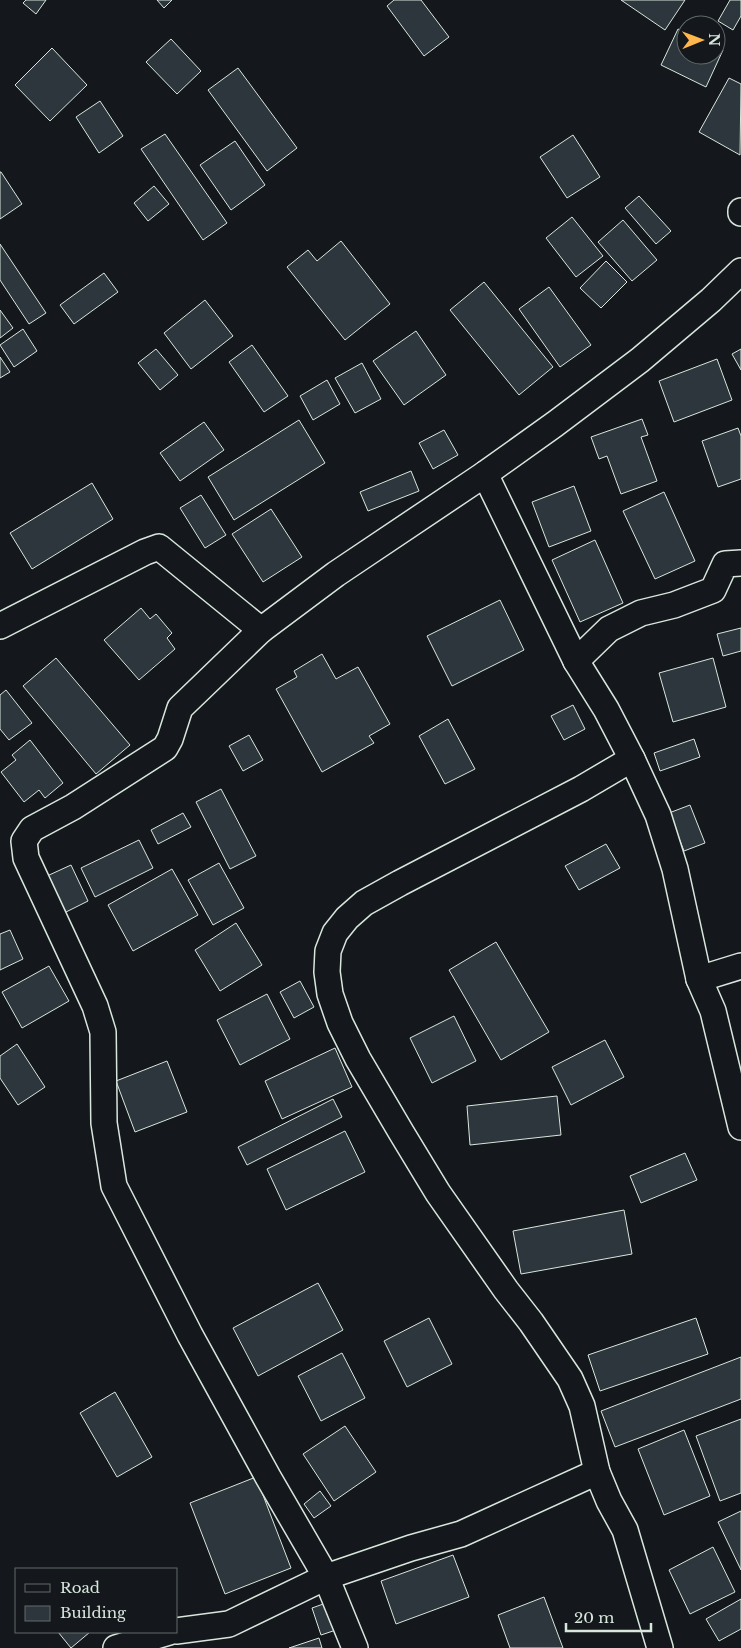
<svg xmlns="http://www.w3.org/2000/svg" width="741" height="1648" viewBox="0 0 741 1648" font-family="'Libre Baskerville',serif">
  <rect width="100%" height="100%" fill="#14181c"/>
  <g fill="#2c363c" stroke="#d8e6dc">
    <path d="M 26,0 L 46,0 L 36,14 L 23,3 Z"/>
    <path d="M 157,0 L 172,0 L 164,8 Z"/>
    <path d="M 394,0 L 421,0 L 449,37 L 424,56 L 387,6 Z"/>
    <path d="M 621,0 L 685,0 L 665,30 Z"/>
    <path d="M 730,0 L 741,0 L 741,16 L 733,30 L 718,21 Z"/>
    <path d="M 678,29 L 686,32 L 686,55 L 716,55 L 716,47 L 723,50 L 706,87 L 661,65 Z"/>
    <path d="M 171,39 L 201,71 L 177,94 L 146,62 Z"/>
    <path d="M 52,48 L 87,85 L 50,121 L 15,85 Z"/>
    <path d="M 238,68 L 297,148 L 267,171 L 208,90 Z"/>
    <path d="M 729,78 L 741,84 L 740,155 L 699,132 Z"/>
    <path d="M 100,101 L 123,136 L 99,153 L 76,117 Z"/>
    <path d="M 165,134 L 227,223 L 203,240 L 141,149 Z"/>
    <path d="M 573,135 L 600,177 L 567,198 L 540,157 Z"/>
    <path d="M 235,141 L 265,185 L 231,210 L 200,165 Z"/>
    <path d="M 0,172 L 1,172 L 22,204 L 0,219 Z"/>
    <path d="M 154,186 L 169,204 L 148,221 L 134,203 Z"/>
    <path d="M 639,196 L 671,231 L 656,244 L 625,208 Z"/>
    <path d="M 572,217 L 603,256 L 576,277 L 546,238 Z"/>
    <path d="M 623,220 L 657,260 L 632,281 L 598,242 Z"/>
    <path d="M 341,241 L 390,304 L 345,340 L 287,267 L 308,250 L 317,261 Z"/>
    <path d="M 0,244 L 46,313 L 29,324 L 0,280 Z"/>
    <path d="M 606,261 L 627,282 L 601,308 L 580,288 Z"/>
    <path d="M 104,273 L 118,292 L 74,324 L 60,305 Z"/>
    <path d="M 484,282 L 553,367 L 519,395 L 450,310 Z"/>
    <path d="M 549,287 L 591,345 L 560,367 L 519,309 Z"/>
    <path d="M 205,300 L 233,336 L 191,369 L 164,333 Z"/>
    <path d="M 0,310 L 13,328 L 0,338 Z"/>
    <path d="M 23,329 L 37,351 L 14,367 L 0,345 Z"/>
    <path d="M 416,331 L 446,375 L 404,405 L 373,361 Z"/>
    <path d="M 252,345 L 288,396 L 264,412 L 229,362 Z"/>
    <path d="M 156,349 L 178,375 L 160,390 L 138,363 Z"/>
    <path d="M 741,349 L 741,370 L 732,354 Z"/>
    <path d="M 0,357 L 10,372 L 0,378 Z"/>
    <path d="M 717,359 L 732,400 L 674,422 L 659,381 Z"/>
    <path d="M 362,363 L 381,399 L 355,413 L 335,378 Z"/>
    <path d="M 327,380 L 340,404 L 313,420 L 300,396 Z"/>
    <path d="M 642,419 L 648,435 L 641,437 L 657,481 L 621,494 L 607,456 L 599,459 L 591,437 Z"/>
    <path d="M 299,420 L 325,463 L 234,520 L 208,477 Z"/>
    <path d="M 204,422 L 224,450 L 180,481 L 160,453 Z"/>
    <path d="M 738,428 L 741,436 L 741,479 L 718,487 L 702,441 Z"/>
    <path d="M 444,430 L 458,455 L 433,469 L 419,443 Z"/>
    <path d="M 411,471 L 419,491 L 368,511 L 360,492 Z"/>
    <path d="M 92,483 L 113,519 L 32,569 L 10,533 Z"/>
    <path d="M 574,486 L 591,531 L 549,547 L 532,502 Z"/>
    <path d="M 664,492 L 695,561 L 655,579 L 623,511 Z"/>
    <path d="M 201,495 L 226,535 L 205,548 L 180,508 Z"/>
    <path d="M 271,509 L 302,557 L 263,582 L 232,534 Z"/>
    <path d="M 595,540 L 623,603 L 580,622 L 552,560 Z"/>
    <path d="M 500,600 L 524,650 L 452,686 L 427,636 Z"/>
    <path d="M 141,608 L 150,619 L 156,614 L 172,633 L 167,638 L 175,649 L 139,680 L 104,640 Z"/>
    <path d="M 741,628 L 741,651 L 723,656 L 717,634 Z"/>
    <path d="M 322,654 L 336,679 L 358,667 L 390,724 L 369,736 L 374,743 L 322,772 L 276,689 L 297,677 L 294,671 Z"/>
    <path d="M 56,658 L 130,745 L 96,774 L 23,686 Z"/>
    <path d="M 713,658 L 726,707 L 673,722 L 659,673 Z"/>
    <path d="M 6,690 L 32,723 L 9,740 L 0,729 L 0,695 Z"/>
    <path d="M 573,705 L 585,729 L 564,740 L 551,716 Z"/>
    <path d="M 448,719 L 475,769 L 445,784 L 419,736 Z"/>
    <path d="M 249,735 L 263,760 L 243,771 L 229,746 Z"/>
    <path d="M 694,739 L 700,757 L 660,771 L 654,753 Z"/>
    <path d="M 30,740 L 63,783 L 45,798 L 39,790 L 24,802 L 1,772 L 16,760 L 12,755 Z"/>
    <path d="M 221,789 L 256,856 L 230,869 L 196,802 Z"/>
    <path d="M 690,805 L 705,843 L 684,851 L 669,813 Z"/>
    <path d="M 183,813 L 191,827 L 158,844 L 151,830 Z"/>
    <path d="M 139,840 L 153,868 L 95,897 L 81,868 Z"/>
    <path d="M 606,844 L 620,868 L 579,890 L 565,866 Z"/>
    <path d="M 219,863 L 244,908 L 213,925 L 188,880 Z"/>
    <path d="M 71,865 L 88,901 L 64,913 L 47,876 Z"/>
    <path d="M 172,869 L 198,915 L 133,951 L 108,905 Z"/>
    <path d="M 236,923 L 262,965 L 220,991 L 195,950 Z"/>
    <path d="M 10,930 L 23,959 L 0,970 L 0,934 Z"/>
    <path d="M 496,942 L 549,1032 L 501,1060 L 449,970 Z"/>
    <path d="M 49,966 L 69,1001 L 22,1028 L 2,992 Z"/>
    <path d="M 300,981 L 314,1007 L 294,1018 L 280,992 Z"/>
    <path d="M 267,994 L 290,1039 L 240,1065 L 217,1020 Z"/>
    <path d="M 454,1016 L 476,1061 L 432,1083 L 410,1038 Z"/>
    <path d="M 605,1040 L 624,1077 L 571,1105 L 552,1067 Z"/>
    <path d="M 17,1044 L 45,1087 L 18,1105 L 0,1078 L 0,1056 Z"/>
    <path d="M 335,1048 L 352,1087 L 282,1119 L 265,1081 Z"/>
    <path d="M 167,1061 L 187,1112 L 135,1132 L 116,1081 Z"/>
    <path d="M 557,1096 L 561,1135 L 470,1145 L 467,1106 Z"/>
    <path d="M 333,1099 L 342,1117 L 247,1165 L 238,1147 Z"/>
    <path d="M 345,1131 L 365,1172 L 286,1210 L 267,1169 Z"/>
    <path d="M 685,1153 L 697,1180 L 641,1203 L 630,1176 Z"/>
    <path d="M 624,1210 L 632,1254 L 521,1274 L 513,1231 Z"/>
    <path d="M 318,1283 L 343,1330 L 258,1376 L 233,1328 Z"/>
    <path d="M 429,1318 L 452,1364 L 407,1387 L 384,1341 Z"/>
    <path d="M 696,1318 L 708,1354 L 600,1391 L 588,1355 Z"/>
    <path d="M 342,1353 L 365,1398 L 321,1421 L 298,1376 Z"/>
    <path d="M 741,1357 L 741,1399 L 615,1447 L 601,1411 Z"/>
    <path d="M 115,1392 L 152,1457 L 117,1477 L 80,1413 Z"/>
    <path d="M 741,1419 L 741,1493 L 720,1501 L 696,1436 Z"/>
    <path d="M 345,1426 L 376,1472 L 334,1501 L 303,1454 Z"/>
    <path d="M 684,1430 L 710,1496 L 664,1515 L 638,1449 Z"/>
    <path d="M 256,1477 L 291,1568 L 225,1594 L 190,1503 Z"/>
    <path d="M 320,1491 L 331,1506 L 314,1518 L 304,1504 Z"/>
    <path d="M 741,1511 L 741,1570 L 718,1522 Z"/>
    <path d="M 713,1547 L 735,1592 L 690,1614 L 669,1570 Z"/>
    <path d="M 453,1555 L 469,1597 L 396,1624 L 381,1581 Z"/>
    <path d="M 544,1597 L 563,1648 L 510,1648 L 498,1615 Z"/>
    <path d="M 741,1599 L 741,1629 L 719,1641 L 706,1619 Z"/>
    <path d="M 329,1602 L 339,1629 L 321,1635 L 312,1608 Z"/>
    <path d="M 58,1632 L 90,1632 L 71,1648 Z"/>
    <path d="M 319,1638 L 322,1648 L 289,1648 Z"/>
  </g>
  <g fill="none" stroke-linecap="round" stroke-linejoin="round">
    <defs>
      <g id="street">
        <path d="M 741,211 L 741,213"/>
        <path d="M 485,474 L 576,661 L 606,709 L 632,759 L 658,815 L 675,869 L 699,979 L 713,1011 L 741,1127"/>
        <path d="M 0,626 L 145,552 L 159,547 L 261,630"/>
        <path d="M 576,661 L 609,629 L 641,613 L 674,605 L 713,590 L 725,564 L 741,563"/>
        <path d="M 632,759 L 581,789 L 400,883 L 364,903 L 347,918 L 335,933 L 328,951 L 327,972 L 330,994 L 340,1023 L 358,1059 L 401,1132 L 438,1193 L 506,1290 L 531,1322 L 570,1379 L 582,1406 L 597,1472 L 609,1501 L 625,1530 L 660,1648"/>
        <path d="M 699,979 L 741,966"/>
        <path d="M 176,1631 L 229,1624 L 326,1577 L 411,1548 L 461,1534 L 597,1472"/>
        <path d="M 116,1648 L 169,1632"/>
        <path d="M 355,1648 L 326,1577 L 268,1477 L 190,1335 L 114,1186 L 104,1123 L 103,1032 L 95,1006 L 26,858 L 24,841 L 32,829 L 73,807 L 165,748 L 170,739 L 180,708 L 261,630 L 336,574 L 485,474 L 555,424 L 640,360 L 711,300 L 741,271"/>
      </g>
    </defs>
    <use href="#street" stroke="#d8e6dc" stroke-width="28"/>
    <use href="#street" stroke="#14181c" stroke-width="25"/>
  </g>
  <rect x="15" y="1568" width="162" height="65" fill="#14181c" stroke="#626a69"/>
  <rect x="25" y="1584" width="25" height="8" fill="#14181c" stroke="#626a69"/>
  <text x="60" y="1593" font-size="15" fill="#d8e6dc">Road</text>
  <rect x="25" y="1606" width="25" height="15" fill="#2c363c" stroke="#626a69"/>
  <text x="60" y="1618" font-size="15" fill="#d8e6dc">Building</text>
  <g transform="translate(701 40) rotate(89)"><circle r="24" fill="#14181c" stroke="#626a69"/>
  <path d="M0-4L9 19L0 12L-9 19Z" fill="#ffb74d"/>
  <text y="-8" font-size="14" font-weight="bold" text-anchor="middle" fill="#d8e6dc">N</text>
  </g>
  <path d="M566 1623v8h85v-8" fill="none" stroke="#d8e6dc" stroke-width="2.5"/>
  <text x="574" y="1623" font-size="15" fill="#d8e6dc" stroke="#14181c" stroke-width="4" paint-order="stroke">20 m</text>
</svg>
